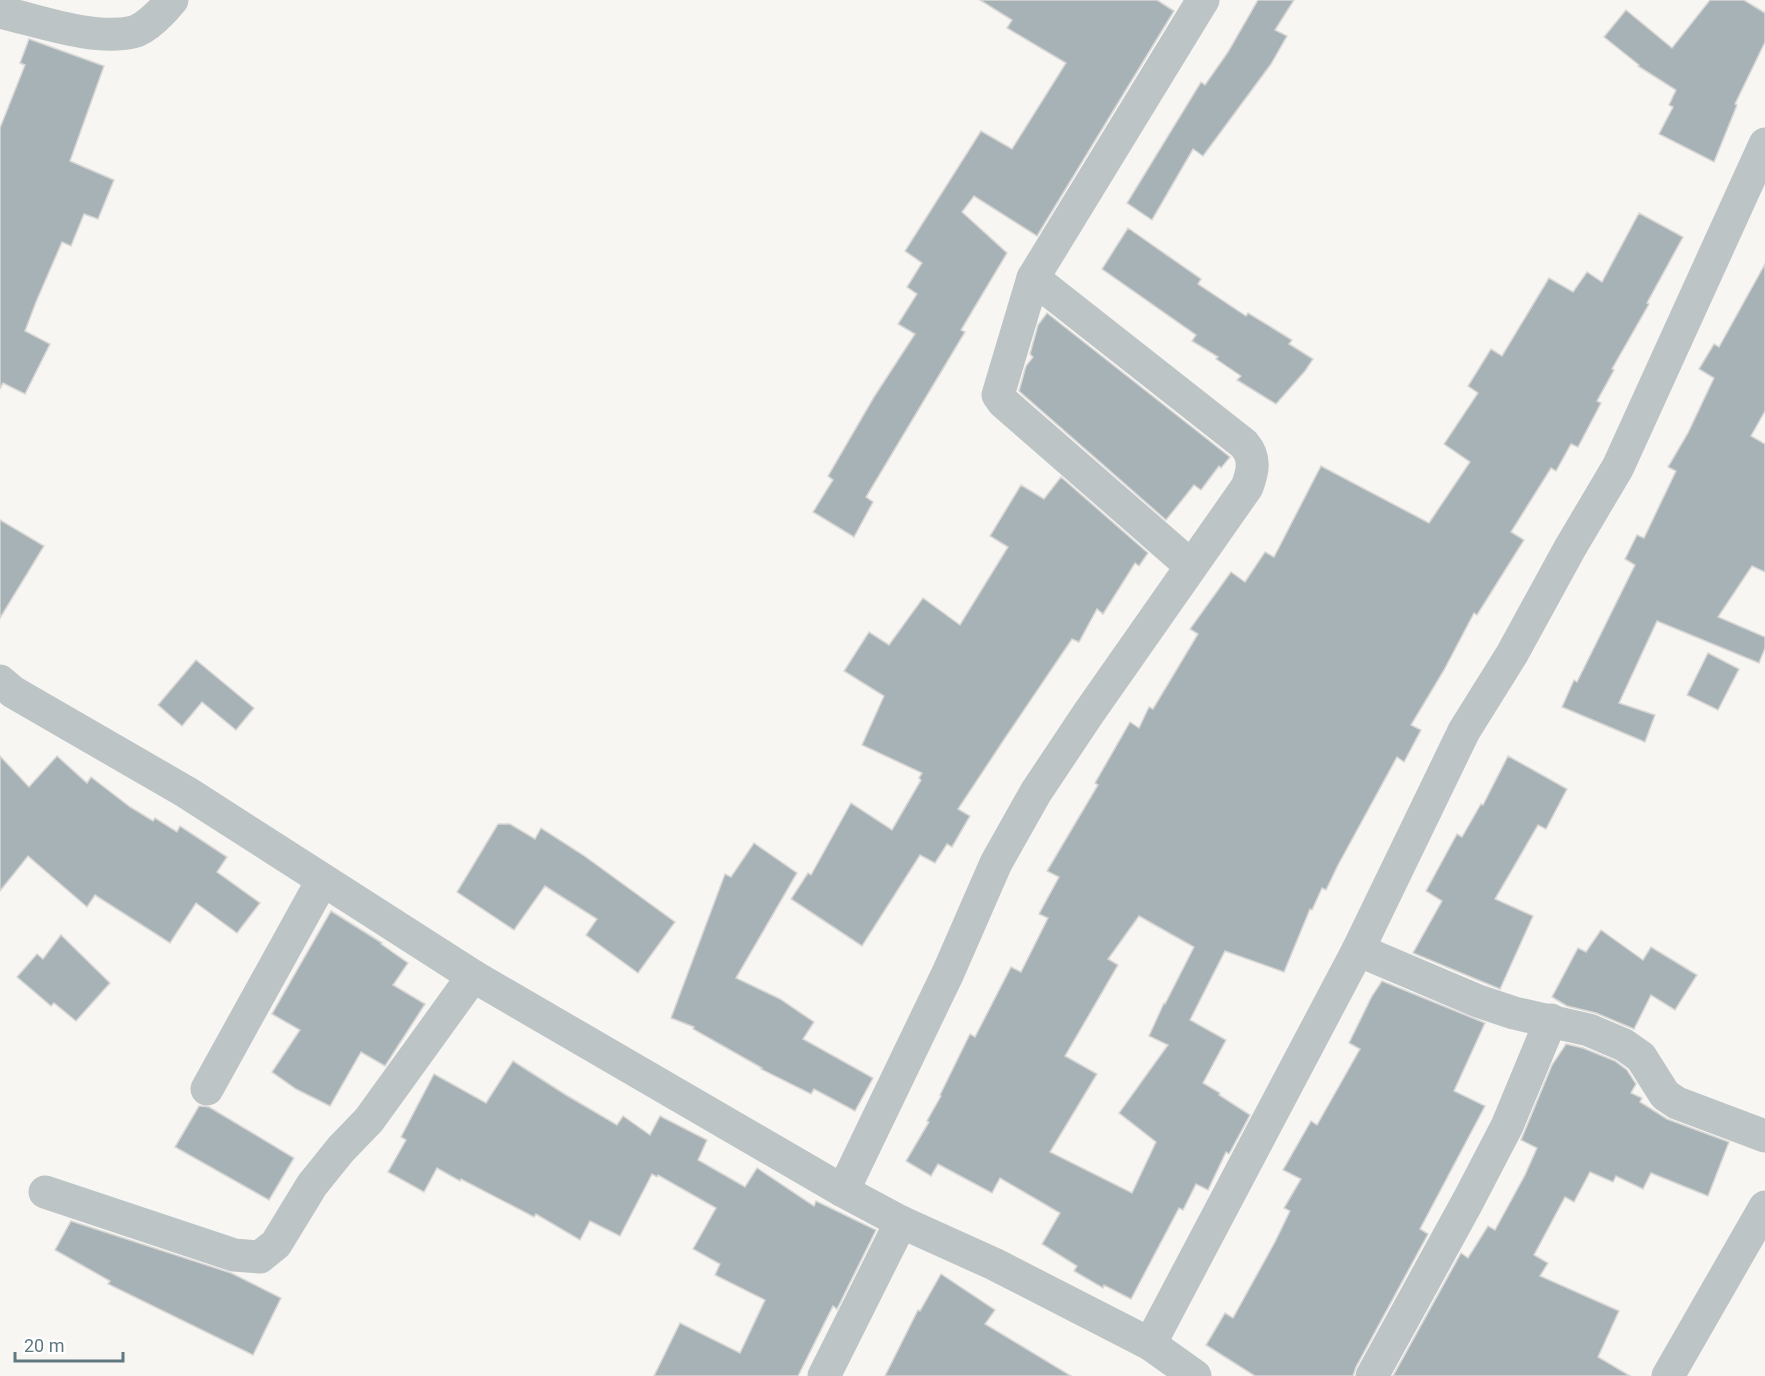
<svg xmlns="http://www.w3.org/2000/svg" width="1765" height="1376" viewBox="0 0 1765 1376" font-family="Roboto,sans-serif">
  <rect width="100%" height="100%" fill="#f7f6f3"/>
  <g fill="#a6b2b5" stroke="#d8d7d5" stroke-width="1.5" fill-rule="evenodd">
    <path d="M 980,0 L 1157,0 L 1174,11 L 1037,236 L 974,196 L 962,212 L 1007,253 L 961,330 L 965,332 L 866,497 L 873,502 L 854,537 L 813,512 L 833,480 L 828,476 L 874,397 L 915,334 L 898,324 L 917,294 L 907,287 L 922,263 L 905,251 L 981,131 L 1012,149 L 1066,63 L 1007,28 L 1012,20 Z"/>
    <path d="M 1258,0 L 1294,0 L 1275,30 L 1287,36 L 1271,64 L 1203,156 L 1193,149 L 1152,220 L 1127,203 L 1201,82 L 1205,85 L 1228,52 Z"/>
    <path d="M 1710,0 L 1744,0 L 1765,13 L 1765,42 L 1735,104 L 1737,105 L 1714,162 L 1659,134 L 1673,107 L 1669,105 L 1676,90 L 1638,66 L 1639,65 L 1604,37 L 1626,10 L 1672,48 Z"/>
    <path d="M 29,39 L 104,66 L 70,161 L 114,180 L 98,219 L 84,214 L 71,246 L 62,242 L 36,302 L 25,331 L 50,344 L 25,394 L 3,383 L 0,389 L 0,128 L 25,65 L 20,63 Z"/>
    <path d="M 1639,213 L 1683,237 L 1647,303 L 1649,304 L 1612,369 L 1614,370 L 1597,401 L 1601,403 L 1578,447 L 1571,444 L 1556,471 L 1551,468 L 1511,532 L 1524,540 L 1477,615 L 1474,613 L 1444,670 L 1411,725 L 1421,730 L 1404,762 L 1397,757 L 1338,865 L 1326,890 L 1322,888 L 1312,910 L 1310,909 L 1284,972 L 1225,951 L 1190,1020 L 1226,1040 L 1203,1083 L 1220,1093 L 1219,1095 L 1250,1115 L 1229,1154 L 1226,1152 L 1208,1190 L 1196,1184 L 1183,1210 L 1179,1208 L 1131,1299 L 1104,1285 L 1103,1288 L 1074,1271 L 1077,1266 L 1042,1244 L 1060,1213 L 1000,1178 L 992,1193 L 938,1164 L 931,1176 L 906,1161 L 929,1122 L 927,1121 L 941,1096 L 940,1095 L 970,1034 L 975,1037 L 1011,967 L 1021,972 L 1048,918 L 1039,914 L 1059,877 L 1047,871 L 1098,785 L 1095,783 L 1130,722 L 1139,728 L 1149,707 L 1153,709 L 1198,634 L 1190,629 L 1231,572 L 1245,582 L 1265,552 L 1274,557 L 1321,466 L 1429,523 L 1470,462 L 1444,444 L 1478,393 L 1468,386 L 1491,349 L 1502,356 L 1549,278 L 1573,292 L 1587,272 L 1602,282 ZM 1139,916 L 1194,947 L 1165,1004 L 1164,1003 L 1149,1036 L 1168,1045 L 1119,1113 L 1156,1142 L 1132,1193 L 1050,1152 L 1097,1074 L 1065,1056 L 1118,965 L 1108,959 Z"/>
    <path d="M 1128,228 L 1201,279 L 1198,284 L 1246,316 L 1248,313 L 1292,340 L 1289,344 L 1313,359 L 1305,371 L 1276,404 L 1237,380 L 1241,376 L 1216,359 L 1218,357 L 1192,341 L 1196,335 L 1102,269 Z"/>
    <path d="M 1765,264 L 1765,411 L 1751,436 L 1765,444 L 1765,572 L 1752,566 L 1718,617 L 1765,637 L 1765,648 L 1759,663 L 1657,621 L 1619,703 L 1655,715 L 1645,742 L 1562,707 L 1574,680 L 1577,682 L 1635,565 L 1625,559 L 1637,535 L 1644,538 L 1676,471 L 1668,467 L 1688,433 L 1714,378 L 1699,369 L 1714,344 L 1719,347 Z"/>
    <path d="M 1047,313 L 1230,457 L 1221,468 L 1219,466 L 1201,490 L 1194,485 L 1166,520 L 1019,391 L 1026,366 L 1033,357 L 1030,354 L 1038,325 Z"/>
    <path d="M 1061,477 L 1148,553 L 1139,566 L 1135,563 L 1103,614 L 1097,609 L 1079,642 L 1072,639 L 1005,738 L 958,809 L 970,816 L 952,847 L 947,844 L 935,863 L 920,855 L 862,946 L 791,899 L 808,873 L 811,875 L 851,803 L 892,830 L 921,780 L 919,778 L 922,773 L 862,745 L 884,696 L 844,671 L 869,632 L 889,645 L 923,598 L 960,625 L 1008,547 L 990,536 L 1021,485 L 1044,499 Z"/>
    <path d="M 0,520 L 44,546 L 0,618 Z"/>
    <path d="M 1708,653 L 1739,669 L 1718,710 L 1687,695 Z"/>
    <path d="M 196,660 L 254,708 L 236,730 L 202,702 L 182,726 L 158,705 Z"/>
    <path d="M 0,756 L 29,787 L 57,756 L 87,783 L 91,777 L 130,807 L 153,821 L 155,818 L 177,832 L 180,826 L 227,857 L 217,872 L 260,903 L 237,933 L 196,903 L 170,943 L 95,895 L 87,907 L 28,856 L 0,891 Z"/>
    <path d="M 1508,756 L 1567,789 L 1546,829 L 1538,825 L 1495,899 L 1533,916 L 1500,989 L 1413,953 L 1442,901 L 1426,891 L 1457,834 L 1462,837 L 1481,804 L 1483,805 Z"/>
    <path d="M 498,824 L 510,824 L 535,839 L 541,828 L 583,855 L 675,922 L 638,973 L 586,935 L 597,919 L 545,886 L 514,930 L 457,892 Z"/>
    <path d="M 754,843 L 797,873 L 736,978 L 780,999 L 814,1022 L 803,1039 L 873,1078 L 855,1111 L 814,1089 L 811,1094 L 761,1069 L 762,1068 L 693,1029 L 694,1027 L 671,1018 L 725,874 L 731,877 Z"/>
    <path d="M 331,911 L 382,943 L 381,944 L 408,963 L 393,985 L 425,1004 L 385,1066 L 361,1052 L 330,1106 L 296,1089 L 272,1072 L 300,1030 L 272,1014 Z"/>
    <path d="M 1601,930 L 1643,960 L 1651,947 L 1697,975 L 1675,1010 L 1651,995 L 1634,1029 L 1596,1013 L 1567,1006 L 1552,997 L 1578,948 L 1586,952 Z"/>
    <path d="M 61,935 L 110,983 L 76,1021 L 54,1003 L 51,1006 L 17,977 L 37,954 L 43,959 Z"/>
    <path d="M 1382,981 L 1485,1023 L 1454,1091 L 1485,1106 L 1420,1229 L 1428,1234 L 1356,1367 L 1353,1376 L 1255,1376 L 1206,1345 L 1225,1313 L 1233,1318 L 1275,1242 L 1290,1211 L 1284,1208 L 1301,1179 L 1283,1170 L 1311,1121 L 1317,1125 L 1360,1049 L 1349,1043 L 1372,996 Z"/>
    <path d="M 1566,1044 L 1583,1048 L 1615,1061 L 1627,1070 L 1636,1084 L 1631,1093 L 1642,1098 L 1640,1102 L 1667,1119 L 1729,1142 L 1708,1196 L 1651,1173 L 1643,1189 L 1616,1176 L 1613,1182 L 1590,1172 L 1574,1202 L 1565,1197 L 1534,1255 L 1548,1263 L 1540,1276 L 1619,1311 L 1598,1357 L 1630,1376 L 1393,1376 L 1461,1253 L 1468,1258 L 1488,1226 L 1495,1230 L 1525,1175 L 1537,1148 L 1521,1140 L 1552,1065 Z"/>
    <path d="M 513,1061 L 566,1095 L 617,1125 L 623,1116 L 650,1135 L 660,1116 L 707,1140 L 698,1160 L 745,1187 L 757,1168 L 814,1206 L 816,1201 L 876,1230 L 837,1309 L 833,1306 L 798,1376 L 654,1376 L 680,1323 L 740,1353 L 765,1300 L 715,1275 L 720,1264 L 693,1249 L 716,1208 L 658,1175 L 657,1177 L 652,1174 L 620,1236 L 590,1221 L 580,1240 L 536,1214 L 534,1217 L 461,1179 L 460,1181 L 437,1168 L 424,1192 L 388,1172 L 406,1140 L 401,1137 L 434,1074 L 486,1103 Z"/>
    <path d="M 199,1106 L 209,1107 L 294,1158 L 269,1200 L 175,1147 Z"/>
    <path d="M 71,1221 L 231,1273 L 281,1298 L 253,1355 L 108,1284 L 110,1281 L 55,1250 Z"/>
    <path d="M 941,1274 L 995,1310 L 985,1324 L 1071,1376 L 885,1376 L 918,1310 L 920,1311 Z"/>
  </g>
  <g fill="none" stroke-linecap="round" stroke-linejoin="round">
    <g stroke="#bdc4c6" stroke-width="33">
      <path d="M 0,12 C 40,21 93,41 133,32 C 146,29 164,10 172,0"/>
      <path d="M 1191,566 L 1003,402 L 998,395 L 1033,278 L 1203,0"/>
      <path d="M 0,681 L 13,692 L 186,792 L 473,976 L 843,1191 L 901,1222 L 994,1264 L 1150,1344 L 1195,1376"/>
      <path d="M 1358,950 L 1478,1001 L 1514,1013 L 1589,1030 L 1624,1045 L 1641,1057 L 1665,1095 L 1677,1103 L 1765,1136"/>
      <path d="M 207,1089 L 322,881"/>
      <path d="M 843,1191 L 948,973 L 996,863 L 1036,792 L 1088,714 L 1247,487 C 1253,471 1256,458 1244,444 L 1033,278"/>
      <path d="M 45,1192 L 234,1255 L 260,1257 L 276,1244 L 312,1185 L 341,1149 L 369,1120 L 473,976"/>
      <path d="M 1150,1344 L 1358,950 L 1464,731 L 1512,654 L 1570,548 L 1618,467 L 1765,144"/>
      <path d="M 824,1376 L 901,1222"/>
      <path d="M 1372,1376 L 1468,1201 L 1507,1126 L 1551,1020"/>
      <path d="M 1668,1376 L 1765,1207"/>
    </g>
  </g>
  <path d="M15 1352v9h108v-9" fill="none" stroke="#60787f" stroke-width="3"/>
  <text x="24" y="1352" font-size="18" fill="#60787f" stroke="#ffffff" stroke-width="4.5" paint-order="stroke">20 m</text>
</svg>
